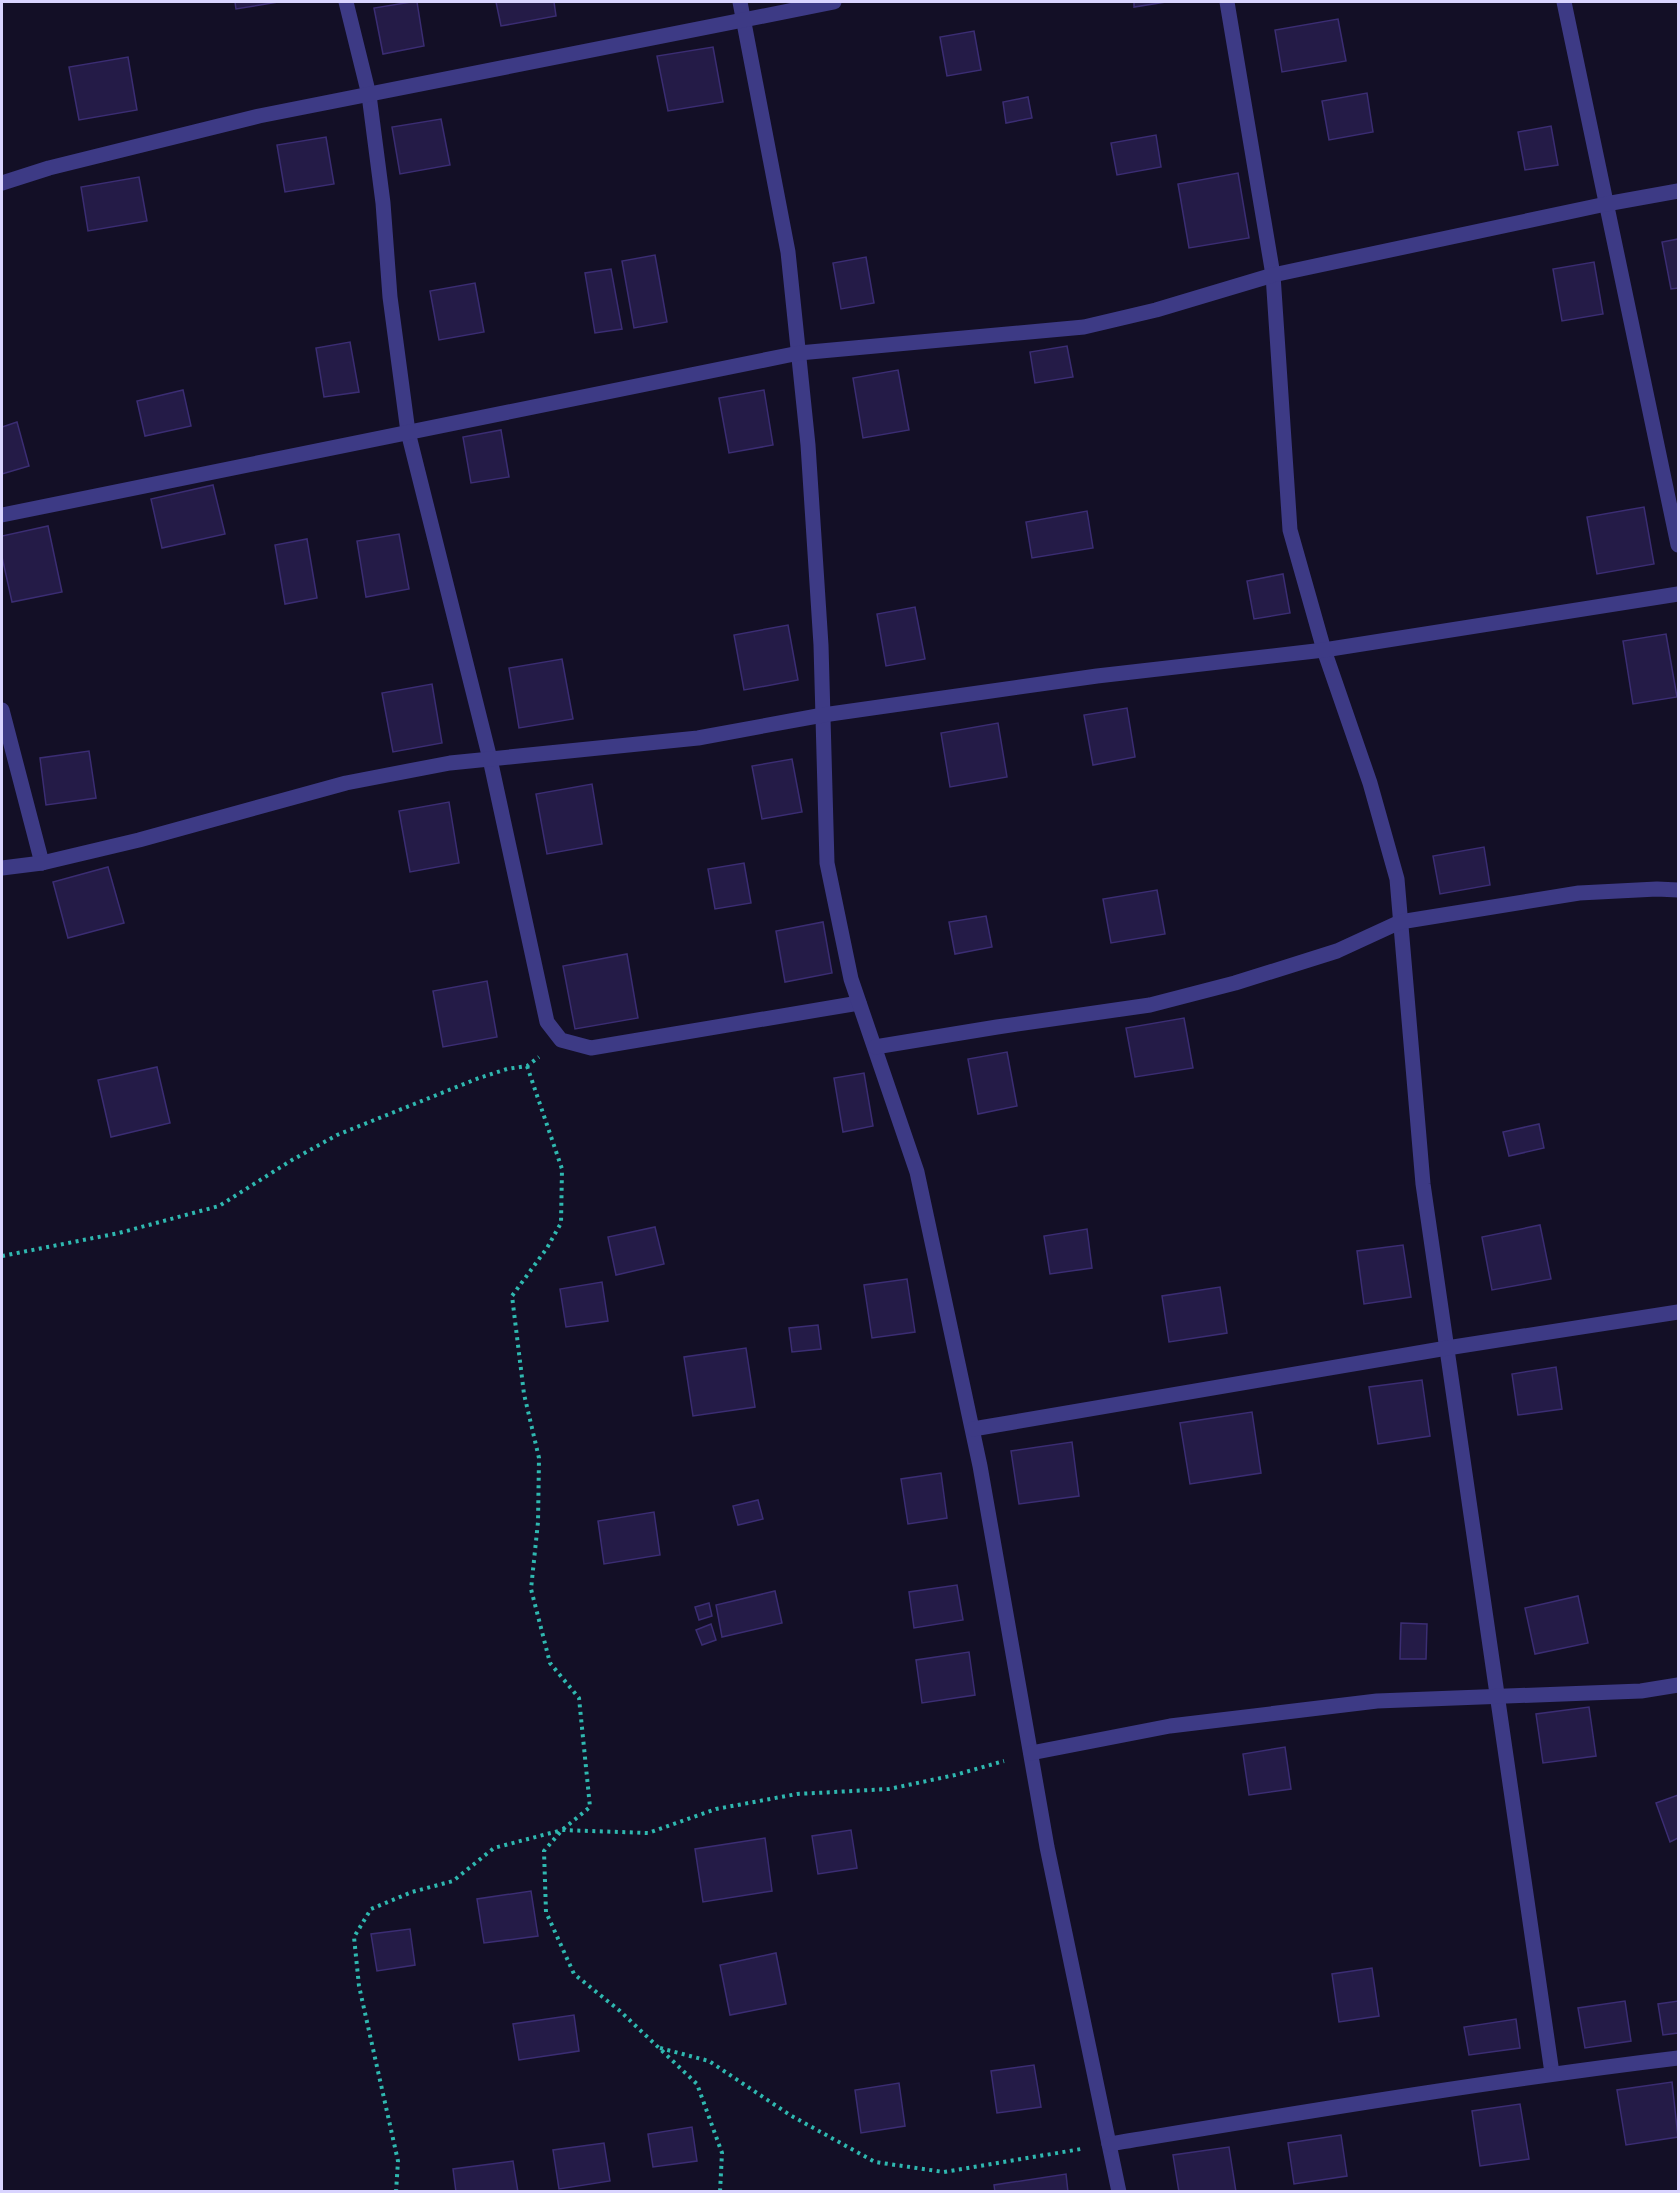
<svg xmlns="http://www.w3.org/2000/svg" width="1680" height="2193" viewBox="0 0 1680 2193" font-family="Mulish,sans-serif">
  <rect width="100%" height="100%" fill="#130f26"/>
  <g fill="#241b47" stroke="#3b2d73" stroke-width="1.5">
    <path d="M 235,2 L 278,2 L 236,9 Z"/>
    <path d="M 411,2 L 417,2 L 424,46 L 383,54 L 374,8 Z"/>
    <path d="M 496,2 L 554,2 L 556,16 L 501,26 Z"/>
    <path d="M 1134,2 L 1166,2 L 1134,7 Z"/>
    <path d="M 1338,19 L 1346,61 L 1282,72 L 1275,30 Z"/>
    <path d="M 974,31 L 981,70 L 947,76 L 940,37 Z"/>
    <path d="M 713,47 L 723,102 L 668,111 L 657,56 Z"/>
    <path d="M 128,57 L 137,110 L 79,120 L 69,67 Z"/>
    <path d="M 1367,93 L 1373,132 L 1329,140 L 1322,101 Z"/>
    <path d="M 1028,97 L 1032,118 L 1006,123 L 1003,102 Z"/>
    <path d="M 441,119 L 450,165 L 400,174 L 392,127 Z"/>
    <path d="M 1551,126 L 1558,165 L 1525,170 L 1518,132 Z"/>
    <path d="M 1156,135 L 1161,167 L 1117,175 L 1111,143 Z"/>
    <path d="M 326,137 L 334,184 L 285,192 L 277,145 Z"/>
    <path d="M 1238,173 L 1249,238 L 1189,248 L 1178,184 Z"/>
    <path d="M 139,177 L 147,221 L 88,231 L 81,187 Z"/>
    <path d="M 1678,239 L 1678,288 L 1671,289 L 1662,242 Z"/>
    <path d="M 655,255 L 667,322 L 634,328 L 622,261 Z"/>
    <path d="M 866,257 L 874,303 L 841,309 L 833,263 Z"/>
    <path d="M 1594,262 L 1603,314 L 1562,321 L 1553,269 Z"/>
    <path d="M 611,269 L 622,329 L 595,333 L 585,273 Z"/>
    <path d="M 475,283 L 484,332 L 439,340 L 430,291 Z"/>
    <path d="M 350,342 L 359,392 L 324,397 L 316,348 Z"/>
    <path d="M 1067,346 L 1073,377 L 1035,383 L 1030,352 Z"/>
    <path d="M 898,370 L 909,430 L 863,438 L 853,378 Z"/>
    <path d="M 183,390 L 191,426 L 145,436 L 137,401 Z"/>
    <path d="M 764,390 L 773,445 L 729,453 L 719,398 Z"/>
    <path d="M 17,422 L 29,466 L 2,474 L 2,427 Z"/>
    <path d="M 501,430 L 509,477 L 471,483 L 463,437 Z"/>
    <path d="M 213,485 L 225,534 L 162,548 L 151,499 Z"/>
    <path d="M 1644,507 L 1654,564 L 1597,574 L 1587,517 Z"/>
    <path d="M 1087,511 L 1093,548 L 1032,558 L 1026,522 Z"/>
    <path d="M 48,526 L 62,592 L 12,602 L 2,557 L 2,536 Z"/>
    <path d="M 399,534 L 409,589 L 366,597 L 357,541 Z"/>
    <path d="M 307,539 L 317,598 L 285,604 L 275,545 Z"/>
    <path d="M 1283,574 L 1290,613 L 1254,619 L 1247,581 Z"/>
    <path d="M 915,607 L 925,659 L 886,666 L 877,614 Z"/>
    <path d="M 788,625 L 798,680 L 744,690 L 734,635 Z"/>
    <path d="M 1666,634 L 1677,697 L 1633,704 L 1623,641 Z"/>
    <path d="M 562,659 L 573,719 L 519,728 L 509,668 Z"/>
    <path d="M 432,684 L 442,743 L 393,752 L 382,693 Z"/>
    <path d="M 1127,708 L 1135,757 L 1093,765 L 1084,715 Z"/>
    <path d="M 998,723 L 1007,777 L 950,787 L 941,733 Z"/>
    <path d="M 89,751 L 96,798 L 46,805 L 40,758 Z"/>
    <path d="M 792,759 L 802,812 L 762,819 L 752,766 Z"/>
    <path d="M 592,784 L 602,844 L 547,854 L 536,794 Z"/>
    <path d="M 449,802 L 459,863 L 410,872 L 399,811 Z"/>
    <path d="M 1484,847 L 1490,885 L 1440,894 L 1433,856 Z"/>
    <path d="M 744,863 L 751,903 L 715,909 L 708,869 Z"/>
    <path d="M 108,867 L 124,923 L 68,938 L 53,882 Z"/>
    <path d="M 1157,890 L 1165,934 L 1111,943 L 1103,899 Z"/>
    <path d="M 986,916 L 992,947 L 955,954 L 949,922 Z"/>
    <path d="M 823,922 L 832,973 L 785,982 L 776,931 Z"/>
    <path d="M 627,954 L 638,1018 L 575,1029 L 563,966 Z"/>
    <path d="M 487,981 L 497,1037 L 443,1047 L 433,991 Z"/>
    <path d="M 1184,1018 L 1193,1068 L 1135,1077 L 1126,1028 Z"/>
    <path d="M 1007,1052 L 1017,1106 L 978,1114 L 968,1059 Z"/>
    <path d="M 157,1067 L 170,1123 L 111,1137 L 98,1080 Z"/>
    <path d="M 864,1073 L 873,1126 L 843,1132 L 834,1078 Z"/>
    <path d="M 1539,1124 L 1544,1148 L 1509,1156 L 1503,1132 Z"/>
    <path d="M 1540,1225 L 1551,1279 L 1492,1290 L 1482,1237 Z"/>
    <path d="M 655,1227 L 664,1264 L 616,1275 L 608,1237 Z"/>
    <path d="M 1087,1229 L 1092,1268 L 1050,1274 L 1044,1236 Z"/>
    <path d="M 1403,1245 L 1411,1297 L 1364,1304 L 1357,1251 Z"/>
    <path d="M 907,1279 L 915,1332 L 872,1338 L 864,1285 Z"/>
    <path d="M 602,1282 L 608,1321 L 566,1327 L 560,1289 Z"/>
    <path d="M 1220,1287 L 1227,1333 L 1169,1342 L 1162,1296 Z"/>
    <path d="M 818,1325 L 821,1349 L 792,1352 L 789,1328 Z"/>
    <path d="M 746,1348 L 755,1407 L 693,1416 L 684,1357 Z"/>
    <path d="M 1556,1367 L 1562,1409 L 1518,1415 L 1512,1374 Z"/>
    <path d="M 1422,1380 L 1430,1436 L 1378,1444 L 1369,1387 Z"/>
    <path d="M 1252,1412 L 1261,1473 L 1190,1484 L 1180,1423 Z"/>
    <path d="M 1072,1442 L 1079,1496 L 1019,1504 L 1011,1451 Z"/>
    <path d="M 941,1473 L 947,1518 L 908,1524 L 901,1479 Z"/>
    <path d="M 758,1500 L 763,1519 L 738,1525 L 733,1506 Z"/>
    <path d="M 654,1512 L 660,1555 L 604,1564 L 598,1521 Z"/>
    <path d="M 957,1585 L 963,1620 L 914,1628 L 909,1592 Z"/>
    <path d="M 775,1591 L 782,1623 L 722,1637 L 716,1605 Z"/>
    <path d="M 1578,1596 L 1588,1643 L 1535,1654 L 1525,1608 Z"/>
    <path d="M 709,1603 L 712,1616 L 699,1620 L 695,1607 Z"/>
    <path d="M 1401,1623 L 1427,1624 L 1426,1659 L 1400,1659 Z"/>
    <path d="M 711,1624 L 716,1640 L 702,1645 L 696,1630 Z"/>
    <path d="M 969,1652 L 975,1695 L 922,1703 L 916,1660 Z"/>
    <path d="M 1589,1707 L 1596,1756 L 1543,1763 L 1536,1714 Z"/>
    <path d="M 1285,1747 L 1291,1789 L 1249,1795 L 1243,1754 Z"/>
    <path d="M 1678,1795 L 1678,1838 L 1670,1842 L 1656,1803 Z"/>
    <path d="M 851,1830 L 857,1868 L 818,1874 L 812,1836 Z"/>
    <path d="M 765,1838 L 772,1891 L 703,1902 L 695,1849 Z"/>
    <path d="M 531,1891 L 538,1936 L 484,1943 L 477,1899 Z"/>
    <path d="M 410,1929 L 415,1965 L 377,1971 L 371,1934 Z"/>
    <path d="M 776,1953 L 786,2004 L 730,2015 L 720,1965 Z"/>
    <path d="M 1372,1968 L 1379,2016 L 1339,2022 L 1332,1974 Z"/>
    <path d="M 1625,2001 L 1631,2041 L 1585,2048 L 1578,2008 Z"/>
    <path d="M 1678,2001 L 1678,2033 L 1663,2035 L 1658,2004 Z"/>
    <path d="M 574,2015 L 579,2051 L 519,2060 L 513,2024 Z"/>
    <path d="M 1516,2019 L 1520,2048 L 1469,2055 L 1464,2027 Z"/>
    <path d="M 1034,2065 L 1041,2107 L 997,2113 L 991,2071 Z"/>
    <path d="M 1672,2082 L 1678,2137 L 1626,2145 L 1617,2090 Z"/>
    <path d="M 899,2083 L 905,2126 L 861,2133 L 855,2090 Z"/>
    <path d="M 1520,2104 L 1529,2159 L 1480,2166 L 1472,2111 Z"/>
    <path d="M 692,2127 L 697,2161 L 653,2167 L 648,2134 Z"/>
    <path d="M 1341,2135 L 1347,2176 L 1294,2184 L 1288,2143 Z"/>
    <path d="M 604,2143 L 610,2181 L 559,2189 L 553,2150 Z"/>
    <path d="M 1229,2147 L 1236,2192 L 1179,2192 L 1173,2155 Z"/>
    <path d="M 513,2161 L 518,2192 L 456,2192 L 453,2169 Z"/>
    <path d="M 1066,2174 L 1068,2192 L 995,2192 L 994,2185 Z"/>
  </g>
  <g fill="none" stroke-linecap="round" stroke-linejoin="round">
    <g stroke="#2fb8b0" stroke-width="4" stroke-dasharray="3 4.5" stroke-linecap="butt">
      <path d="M 527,1066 L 562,1169 L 561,1223 L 547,1248 L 512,1296 L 524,1394 L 539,1458 L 538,1522 L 531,1589 L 550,1663 L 579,1698 L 590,1807 L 562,1830 L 544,1851 L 546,1912 L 574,1974 L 620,2011 L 697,2084 L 722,2153 L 720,2192"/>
      <path d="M 2,1256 L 119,1233 L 219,1206 L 292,1160 L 337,1135 L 479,1078 L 507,1069 L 527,1066 L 539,1057"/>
      <path d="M 660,2048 L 709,2061 L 790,2115 L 875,2162 L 944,2172 L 1081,2149"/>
      <path d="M 396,2192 L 398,2161 L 359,1986 L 354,1937 L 371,1909 L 412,1892 L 453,1881 L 494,1848 L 562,1830 L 648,1833 L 716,1809 L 797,1794 L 889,1789 L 955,1775 L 1004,1761"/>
    </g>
    <g stroke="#3d3a85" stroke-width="15">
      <path d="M 346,2 L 369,95 L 383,203 L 390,297 L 408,432 L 490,759 L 547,1022 L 561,1040 L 591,1048 L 859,1003"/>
      <path d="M 740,2 L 788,252 L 808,445 L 821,645 L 827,863 L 851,979 L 917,1172 L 980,1466 L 1047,1847 L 1119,2192"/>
      <path d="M 1227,2 L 1273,275 L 1290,530 L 1324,650 L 1370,783 L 1397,879 L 1423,1184 L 1552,2073"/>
      <path d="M 1564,2 L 1678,545"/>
      <path d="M 2,183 L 49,168 L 259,116 L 834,2"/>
      <path d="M 2,515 L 799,353 L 1084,327 L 1156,310 L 1273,275 L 1606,204 L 1678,191"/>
      <path d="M 2,710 L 42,863"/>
      <path d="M 2,868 L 42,863 L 139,840 L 346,783 L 450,763 L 698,738 L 823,715 L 1097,676 L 1324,650 L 1678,594"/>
      <path d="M 875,1047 L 997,1027 L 1150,1005 L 1235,983 L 1337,951 L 1400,922 L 1579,893 L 1657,889 L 1678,890"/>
      <path d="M 973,1429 L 1447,1348 L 1678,1312"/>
      <path d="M 1031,1753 L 1170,1726 L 1377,1701 L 1641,1691 L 1678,1685"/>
      <path d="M 1109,2144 C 1298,2113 1488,2081 1678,2058"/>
    </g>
  </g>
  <rect width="1680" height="2193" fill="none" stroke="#d9d4ff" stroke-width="6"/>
</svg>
